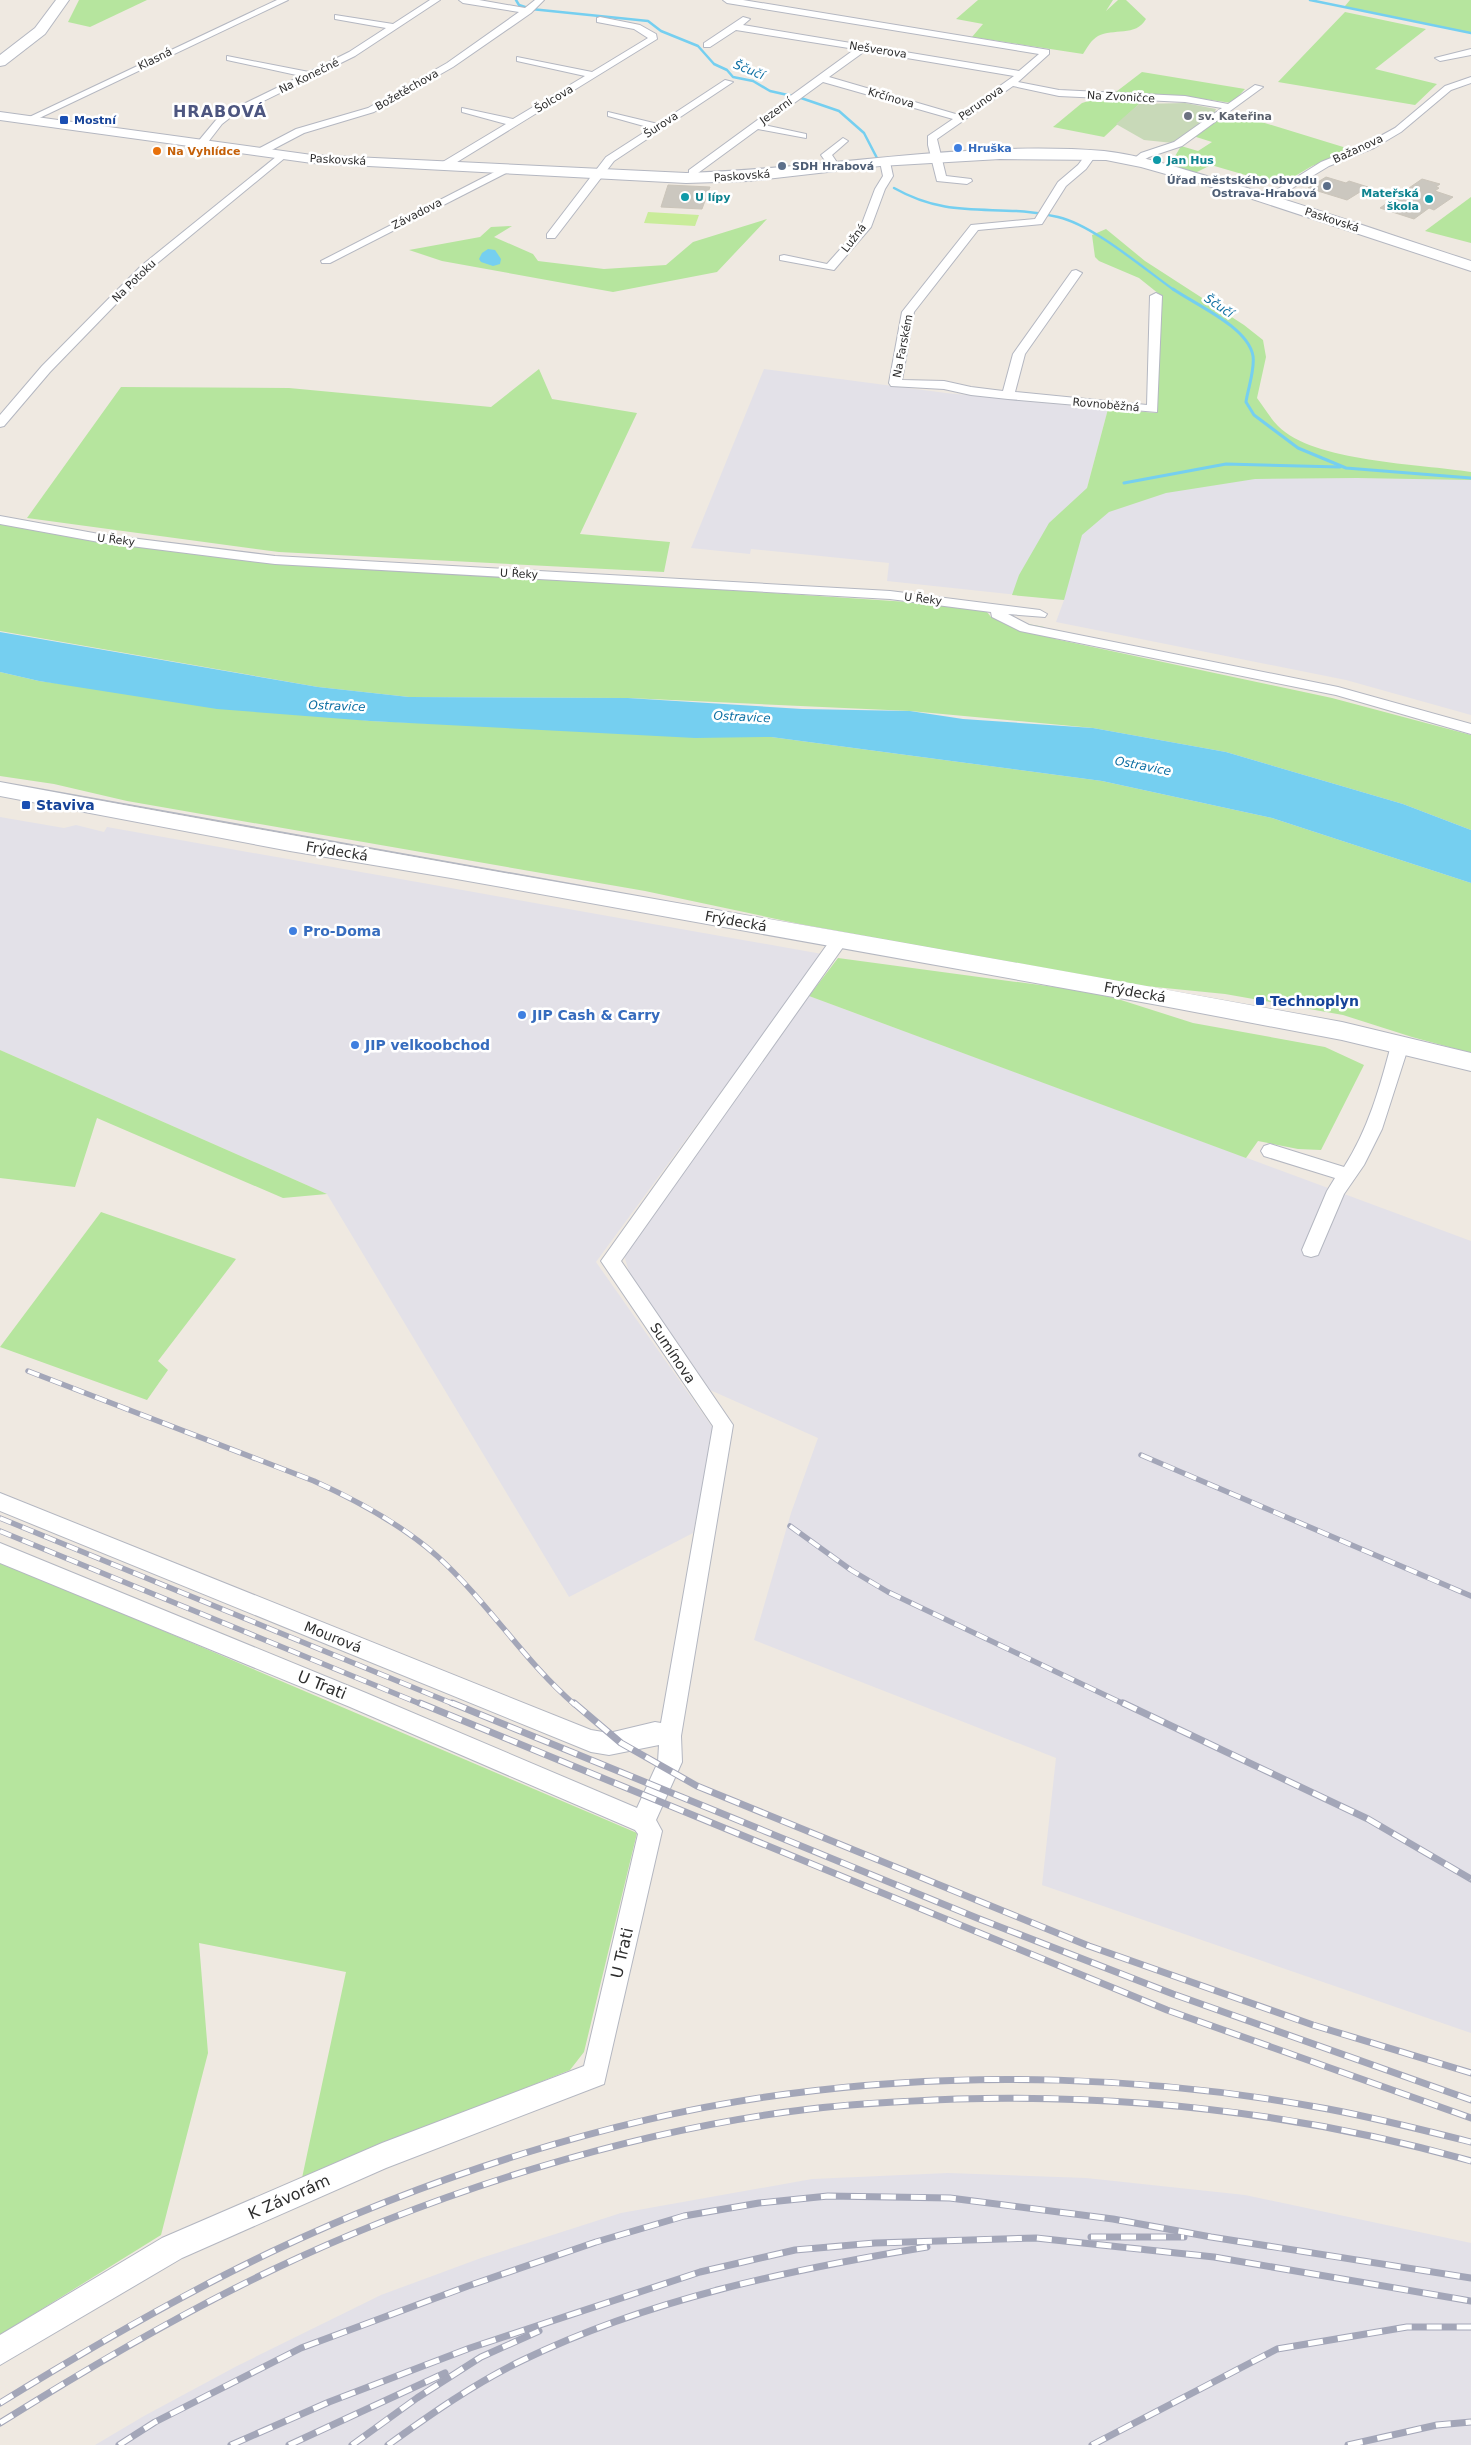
<svg xmlns="http://www.w3.org/2000/svg" width="1471" height="2445" viewBox="0 0 1471 2445" font-family="'DejaVu Sans',sans-serif">
  <rect width="100%" height="100%" fill="#efe9e1"/>
  <g fill="#e3e1e8">
    <path d="M 764,369 L 946,393 L 1108,409 L 1087,488 L 1180,468 L 1471,480 L 1471,715 L 1346,680 L 1056,622 L 1064,600 L 887,581 L 889,563 L 751,549 L 750,554 L 691,548 Z"/>
    <path d="M 0,817 L 64,828 L 76,825 L 104,832 L 107,827 L 822,954 L 596,1262 L 715,1431 L 693,1533 L 569,1597 L 327,1194 L 0,1050 Z"/>
    <path d="M 809,996 L 1471,1241 L 1471,2033 L 1042,1885 L 1056,1758 L 754,1640 L 791,1513 L 818,1438 L 710,1390 L 630,1275 L 624,1255 Z"/>
    <path d="M 948,2173 L 1086,2178 L 1245,2195 L 1471,2243 L 1471,2445 L 95,2445 L 144,2416 L 237,2366 L 381,2295 L 481,2258 L 621,2213 L 812,2179 Z"/>
  </g>
  <g fill="#b6e59e">
    <path d="M 79,0 L 147,0 L 90,27 L 68,22 Z"/>
    <path d="M 978,0 L 1113,0 L 1106,11 L 1118,0 L 1126,0 L 1146,19 C 1136,37 1113,28 1098,36 C 1091,40 1087,48 1083,54 L 972,37 L 983,24 L 956,19 Z"/>
    <path d="M 1350,0 L 1471,0 L 1471,33 L 1347,8 L 1345,6 Z"/>
    <path d="M 1345,12 L 1426,29 L 1375,69 L 1437,84 L 1415,105 L 1278,82 Z"/>
    <path d="M 1142,72 L 1245,89 L 1232,103 L 1183,96 L 1112,95 Z"/>
    <path d="M 1092,100 L 1138,100 L 1139,104 L 1104,137 L 1053,127 L 1082,103 Z"/>
    <path d="M 1229,112 L 1353,150 L 1312,166 L 1280,185 L 1211,165 L 1195,173 L 1173,166 L 1171,163 L 1181,146 L 1198,151 L 1212,142 L 1193,136 Z"/>
    <path d="M 1471,197 L 1471,243 L 1425,231 Z"/>
    <path d="M 767,219 L 717,272 L 613,292 L 442,261 L 409,250 L 480,237 L 491,227 L 512,226 L 494,237 L 533,254 L 538,261 L 604,269 L 666,265 L 693,242 Z"/>
    <path d="M 1106,229 L 1145,261 L 1244,325 L 1263,340 L 1266,357 L 1257,398 C 1264,407 1270,418 1278,426 C 1313,462 1421,464 1471,472 L 1471,480 L 1357,478 L 1255,479 L 1166,493 L 1109,512 L 1082,535 L 1064,600 L 1012,595 L 1019,575 L 1049,523 L 1087,488 L 1108,409 L 1157,413 L 1159,294 L 1139,278 L 1099,261 L 1095,257 L 1092,235 Z"/>
    <path d="M 539,369 L 552,399 L 637,413 L 580,534 L 670,542 L 664,572 L 279,552 L 27,518 L 121,387 L 289,388 L 491,407 Z"/>
    <path d="M 0,521 L 275,560 L 983,607 L 991,617 L 1044,627 L 1055,639 L 1332,698 L 1471,735 L 1471,830 L 1403,804 L 1226,752 L 1093,728 L 910,711 L 628,698 L 409,697 L 318,687 L 0,631 Z"/>
    <path d="M 0,672 L 39,681 L 370,721 L 771,737 L 1102,781 L 1272,818 L 1471,883 L 1471,1053 L 1412,1037 L 1343,1015 L 1225,994 L 1135,985 L 800,924 L 645,891 L 127,801 L 54,784 L 0,776 Z"/>
    <path d="M 838,958 L 1099,993 L 1193,1023 L 1325,1047 L 1364,1065 L 1321,1150 L 1298,1149 L 1258,1141 L 1246,1158 L 809,996 Z"/>
    <path d="M 0,1050 L 327,1194 L 283,1198 L 97,1118 L 75,1187 L 0,1178 Z"/>
    <path d="M 101,1212 L 236,1259 L 158,1361 L 168,1370 L 147,1400 L 0,1347 Z"/>
    <path d="M 0,1561 L 637,1833 L 584,2052 L 570,2070 L 302,2178 L 346,1972 L 199,1943 L 208,2053 L 161,2235 L 0,2335 Z"/>
  </g>
  <path fill="#c8d9b8" d="M 1185,103 L 1216,109 L 1212,118 L 1173,143 L 1144,140 L 1116,124 L 1139,104 Z"/>
  <path fill="#c9ec9a" d="M 648,212 L 699,215 L 695,226 L 644,223 Z"/>
  <g fill="#75cff0">
    <path d="M 488,249 L 495,250 L 501,259 L 500,264 L 493,266 L 481,262 L 479,259 L 482,253 Z"/>
    <path d="M 0,632 L 318,687 L 409,697 L 628,698 L 802,709 L 910,711 L 963,719 L 1093,728 L 1226,752 L 1403,804 L 1471,830 L 1471,883 L 1272,818 L 1102,781 L 771,737 L 695,738 L 370,721 L 217,709 L 39,681 L 0,672 Z"/>
  </g>
  <g fill="none" stroke-linecap="round" stroke-linejoin="round">
    <g stroke="#75cff0" stroke-width="2.5">
      <path d="M 516,0 L 519,5 L 531,9 L 648,21 L 661,31 L 698,46 L 714,64 L 727,70 L 733,77 L 753,81 L 770,91 L 801,98 L 839,111 L 864,133 L 878,160"/>
      <path d="M 1310,0 L 1471,33"/>
      <path d="M 894,188 C 954,222 997,202 1058,217 C 1093,225 1143,268 1174,290"/>
    </g>
    <g stroke="#75cff0" stroke-width="3">
      <path d="M 1173,289 C 1196,305 1248,327 1253,356 C 1255,370 1248,388 1246,402 L 1254,415 L 1298,448 L 1346,468 L 1471,478"/>
      <path d="M 1124,483 L 1226,464 L 1340,467"/>
    </g>
  </g>
  <g fill="#cbc7bf" stroke="#cbc5ba">
    <path d="M 1326,177 L 1346,183 L 1349,181 L 1368,187 L 1347,200 L 1308,188 Z"/>
    <path d="M 1422,179 L 1440,184 L 1436,187 L 1439,188 L 1435,191 L 1453,197 L 1434,210 L 1429,208 L 1414,219 L 1380,208 Z"/>
    <path d="M 668,185 L 710,187 L 702,209 L 661,207 Z"/>
  </g>
  <g fill="none" stroke-linecap="round" stroke-linejoin="round">
    <defs>
      <g id="minor">
        <path d="M 277,0 L 288,0 L 31,122 L 23,120 Z"/>
        <path d="M 430,0 L 440,0 L 355,56 L 231,117 L 222,124 L 205,146 L 196,144 L 216,120 L 225,113 L 301,76 L 227,60 L 227,56 L 309,72 L 349,52 L 386,28 L 335,19 L 335,15 L 393,24 Z"/>
        <path d="M 459,0 L 479,0 L 525,8 L 535,0 L 544,0 L 531,13 L 453,67 L 374,112 L 304,133 L 264,154 L 256,154 L 256,150 L 296,129 L 368,108 L 447,63 L 519,12 L 463,3 Z"/>
        <path d="M 723,0 L 743,0 L 1049,50 L 1049,54 L 1018,82 L 1059,90 L 1185,96 L 1228,104 L 1255,85 L 1263,87 L 1182,146 L 1149,157 L 1136,164 L 1131,161 L 1141,153 L 1174,142 L 1222,108 L 1185,102 L 1059,96 L 1013,86 L 937,139 L 946,176 L 971,179 L 972,181 L 967,184 L 937,181 L 928,145 L 928,136 L 953,119 L 823,82 L 764,125 L 806,134 L 806,138 L 758,129 L 698,173 L 699,178 L 694,181 L 689,178 L 689,170 L 855,49 L 736,30 L 710,47 L 704,47 L 704,43 L 743,17 L 750,19 L 743,25 L 1019,71 L 1039,54 L 727,3 ZM 865,51 L 1014,76 L 959,115 L 829,77 Z"/>
        <path d="M 600,17 L 640,25 L 656,34 L 657,39 L 449,167 L 441,167 L 441,163 L 506,124 L 462,112 L 462,108 L 513,119 L 585,76 L 517,61 L 517,57 L 592,72 L 648,38 L 634,29 L 597,22 L 597,18 Z"/>
        <path d="M 1471,49 L 1471,55 L 1440,61 L 1435,58 Z"/>
        <path d="M 1471,77 L 1471,83 L 1451,90 L 1401,132 L 1374,148 L 1329,166 L 1271,201 L 1263,201 L 1262,199 L 1321,162 L 1366,144 L 1395,128 L 1445,86 Z"/>
        <path d="M 725,80 L 733,82 L 614,161 L 555,238 L 547,238 L 547,234 L 606,157 L 651,128 L 608,116 L 608,112 L 658,124 Z"/>
        <path d="M 843,138 L 848,141 L 832,155 L 840,167 L 839,169 L 831,169 L 821,155 Z"/>
        <path d="M 282,152 L 287,155 L 286,157 L 149,270 L 50,372 L 4,426 L 0,427 L 0,415 L 42,366 L 141,266 Z"/>
        <path d="M 1091,152 L 1096,155 L 1086,169 L 1066,186 L 1042,224 L 978,230 L 914,312 L 902,380 L 944,381 L 971,387 L 1003,391 L 1013,354 L 1072,271 L 1076,270 L 1082,273 L 1025,354 L 1015,392 L 1147,405 L 1150,296 L 1156,293 L 1162,296 L 1157,412 L 1008,399 L 971,395 L 944,389 L 891,386 L 889,383 L 902,312 L 971,225 L 1035,219 L 1058,182 L 1078,165 L 1087,153 Z"/>
        <path d="M 885,159 L 890,162 L 893,176 L 885,189 L 871,227 L 834,270 L 780,260 L 780,256 L 784,255 L 827,264 L 861,226 L 875,189 L 883,176 L 880,162 Z"/>
        <path d="M 508,165 L 512,166 L 512,170 L 330,263 L 322,263 L 321,261 Z"/>
        <path d="M 0,516 L 99,534 L 275,556 L 890,591 L 1040,610 L 1047,614 L 1045,617 L 1008,614 L 1029,625 L 1338,687 L 1471,724 L 1471,734 L 1336,695 L 1020,631 L 992,617 L 991,612 L 890,599 L 275,564 L 99,542 L 0,524 Z"/>
        <path d="M 840,933 L 846,935 L 848,939 L 846,943 L 621,1261 L 733,1425 L 681,1736 L 682,1762 L 656,1820 L 662,1831 L 604,2084 L 386,2168 L 182,2258 L 0,2365 L 0,2335 L 162,2238 L 382,2143 L 584,2066 L 638,1834 L 635,1830 L 350,1707 L 0,1563 L 0,1543 L 366,1693 L 637,1808 L 658,1762 L 659,1745 L 609,1755 L 591,1752 L 0,1511 L 0,1493 L 591,1730 L 609,1733 L 655,1722 L 661,1723 L 713,1426 L 601,1261 L 834,935 Z"/>
        <path d="M 1400,1039 L 1406,1041 L 1409,1045 L 1382,1129 L 1364,1165 L 1344,1194 L 1318,1255 L 1311,1257 L 1304,1255 L 1302,1250 L 1327,1191 L 1335,1178 L 1264,1156 L 1261,1151 L 1264,1146 L 1270,1144 L 1344,1167 C 1368,1130 1380,1087 1391,1045 L 1394,1041 Z"/>
      </g>
      <g id="secondary">
        <path d="M 56,0 L 69,0 L 45,34 L 5,65 L 0,66 L 0,55 L 35,28 Z"/>
        <path d="M 0,112 L 312,155 L 686,173 C 824,169 966,140 1104,151 C 1141,155 1178,168 1214,178 C 1300,203 1385,233 1471,261 L 1471,271 L 1240,195 L 1141,167 L 1106,160 L 1000,159 L 880,166 L 748,181 L 686,183 L 312,163 L 0,120 Z"/>
        <path d="M 0,782 C 447,866 895,938 1342,1022 L 1471,1053 L 1471,1071 L 1342,1040 L 1158,1005 L 451,878 L 290,851 L 0,796 Z"/>
      </g>
    </defs>
    <use href="#minor" stroke="#b4b7c1" stroke-width="2"/>
    <use href="#secondary" stroke="#b4b7c1" stroke-width="2"/>
    <use href="#minor" fill="#fff" fill-rule="evenodd"/>
    <use href="#secondary" fill="#fff" fill-rule="evenodd"/>
    <defs>
      <g id="rail-far1">
        <path d="M 28,1371 L 314,1481 C 358,1501 401,1524 437,1556 C 488,1602 524,1661 575,1705"/>
        <path d="M 1141,1455 L 1471,1596"/>
        <path d="M 0,1518 L 456,1705"/>
        <path d="M 790,1526 L 851,1570 L 888,1592 L 1126,1705"/>
        <path d="M 0,1531 L 423,1705"/>
      </g>
      <g id="rail">
        <path d="M 420,1703 L 1167,2010 L 1471,2118"/>
        <path d="M 452,1703 L 977,1918 L 1173,1994 L 1471,2100"/>
        <path d="M 574,1703 L 621,1743 L 697,1786 L 1089,1946 L 1313,2025 L 1471,2073"/>
        <path d="M 1123,1703 L 1368,1819 L 1471,1879"/>
        <path d="M 1091,2237 L 1184,2237"/>
        <path d="M 0,2403 C 88,2349 177,2297 271,2252 C 426,2178 617,2116 787,2094 C 965,2070 1151,2076 1328,2109 C 1376,2118 1423,2130 1471,2142"/>
        <path d="M 0,2423 C 88,2368 176,2316 270,2271 C 432,2193 632,2130 810,2109 C 859,2103 908,2101 957,2099 C 1133,2094 1301,2113 1471,2161"/>
        <path d="M 119,2445 L 155,2422 L 301,2348 L 468,2286 L 596,2242 L 684,2216 L 759,2203 L 828,2196 L 950,2198 L 1113,2219 L 1211,2237 L 1471,2278"/>
        <path d="M 231,2445 L 329,2402 L 470,2348 L 700,2272 L 795,2250 L 875,2243 L 1036,2238 L 1214,2257 L 1471,2301"/>
        <path d="M 289,2445 L 445,2373"/>
        <path d="M 352,2445 L 417,2398 L 481,2357 L 539,2331"/>
        <path d="M 388,2445 C 431,2414 475,2383 523,2360 C 649,2299 789,2270 927,2247"/>
        <path d="M 1092,2445 L 1277,2349 L 1407,2327 L 1471,2327"/>
        <path d="M 1348,2445 L 1437,2425 L 1471,2422"/>
      </g>
    </defs>
    <use href="#rail-far1" stroke="#a3a6b8" stroke-width="5.5"/>
    <use href="#rail" stroke="#a3a6b8" stroke-width="7"/>
    <use href="#rail-far1" stroke="#fff" stroke-width="4" stroke-dasharray="12" stroke-linecap="butt"/>
    <use href="#rail" stroke="#fff" stroke-width="5" stroke-dasharray="15" stroke-linecap="butt"/>
  </g>
  <circle fill="#6b7280" stroke="#fff" stroke-width="2" cx="1188" cy="116" r="5"/>
  <g fill="#1a4fb4" stroke="#fff" stroke-width="2">
    <rect x="59" y="115" width="10" height="10" rx="2.5"/>
    <rect x="21" y="800" width="10" height="10" rx="2.5"/>
    <rect x="1255" y="996" width="10" height="10" rx="2.5"/>
  </g>
  <g fill="#3f7fe0" stroke="#fff" stroke-width="2">
    <circle cx="958" cy="148" r="5"/>
    <circle cx="293" cy="931" r="5"/>
    <circle cx="522" cy="1015" r="5"/>
    <circle cx="355" cy="1045" r="5"/>
  </g>
  <circle fill="#e8710a" stroke="#fff" stroke-width="2" cx="157" cy="151" r="5"/>
  <g fill="#0f9aa8" stroke="#fff" stroke-width="2">
    <circle cx="1157" cy="160" r="5"/>
    <circle cx="685" cy="197" r="5"/>
    <circle cx="1429" cy="199" r="5"/>
  </g>
  <g fill="#5c6f8a" stroke="#fff" stroke-width="2">
    <circle cx="782" cy="166" r="5"/>
    <circle cx="1327" cy="186" r="5"/>
  </g>
  <g text-anchor="middle" dominant-baseline="central" stroke-width="5" stroke-linejoin="round" paint-order="stroke">
    <g font-size="11" fill="#2e2e2e" stroke="#fff">
      <text transform="translate(878 50) rotate(9)">Nešverova</text>
      <text transform="translate(155 59) rotate(-26)">Klasná</text>
      <text transform="translate(309 76) rotate(-26)">Na Konečné</text>
      <text transform="translate(407 90) rotate(-30)">Božetěchova</text>
      <text transform="translate(1121 97) rotate(3)">Na Zvoničce</text>
      <text transform="translate(891 98) rotate(16)">Krčínova</text>
      <text transform="translate(554 99) rotate(-31)">Šolcova</text>
      <text transform="translate(981 103) rotate(-35)">Perunova</text>
      <text transform="translate(776 111) rotate(-36)">Jezerní</text>
      <text transform="translate(661 125) rotate(-33)">Šurova</text>
      <text transform="translate(1358 149) rotate(-25)">Bažanova</text>
      <text transform="translate(338 160) rotate(3)">Paskovská</text>
      <text transform="translate(742 176) rotate(-4)">Paskovská</text>
      <text transform="translate(417 214) rotate(-27)">Závadova</text>
      <text transform="translate(1332 220) rotate(18)">Paskovská</text>
      <text transform="translate(854 238) rotate(-52)">Lužná</text>
      <text transform="translate(134 281) rotate(-44)">Na Potoku</text>
      <text transform="translate(903 346) rotate(-79)">Na Farském</text>
      <text transform="translate(1106 405) rotate(5)">Rovnoběžná</text>
      <text transform="translate(116 540) rotate(7)">U Řeky</text>
      <text transform="translate(519 574) rotate(3)">U Řeky</text>
      <text transform="translate(923 599) rotate(7)">U Řeky</text>
    </g>
    <g font-size="11" font-weight="bold" fill="#5b616d" stroke="#fff" text-anchor="start">
      <text x="1198" y="116">sv. Kateřina</text>
    </g>
    <g font-size="11" font-weight="bold" fill="#164399" stroke="#fff" text-anchor="start">
      <text x="74" y="120">Mostní</text>
    </g>
    <g font-size="11" font-weight="bold" fill="#366cbe" stroke="#fff" text-anchor="start">
      <text x="968" y="148">Hruška</text>
    </g>
    <g font-size="11" font-weight="bold" fill="#c56008" stroke="#fff" text-anchor="start">
      <text x="167" y="151">Na Vyhlídce</text>
    </g>
    <g font-size="11" font-weight="bold" fill="#0d838f" stroke="#fff" text-anchor="start">
      <text x="1167" y="160">Jan Hus</text>
      <text x="1419" y="193" text-anchor="end">Mateřská<tspan x="1419" dy="13">škola</tspan></text>
      <text x="695" y="197">U lípy</text>
    </g>
    <g font-size="11" font-weight="bold" fill="#4e5e75" stroke="#fff" text-anchor="start">
      <text x="792" y="166">SDH Hrabová</text>
      <text x="1317" y="180" text-anchor="end">Úřad městského obvodu<tspan x="1317" dy="13">Ostrava-Hrabová</tspan></text>
    </g>
    <g font-size="12" font-style="italic" fill="#0d6fa3" stroke="#fff">
      <text transform="translate(749 70) rotate(22)">Ščučí</text>
      <text transform="translate(1219 306) rotate(34)">Ščučí</text>
      <text transform="translate(337 706) rotate(2)">Ostravice</text>
      <text transform="translate(742 717) rotate(3)">Ostravice</text>
      <text transform="translate(1143 766) rotate(11)">Ostravice</text>
    </g>
    <g font-size="14" font-weight="bold" fill="#164399" stroke="#fff" text-anchor="start">
      <text x="36" y="805">Staviva</text>
      <text x="1270" y="1001">Technoplyn</text>
    </g>
    <g font-size="14" fill="#2e2e2e" stroke="#fff">
      <text transform="translate(337 851) rotate(9)">Frýdecká</text>
      <text transform="translate(736 921) rotate(10)">Frýdecká</text>
      <text transform="translate(1135 992) rotate(10)">Frýdecká</text>
      <text transform="translate(673 1353) rotate(56)">Sumínova</text>
      <text transform="translate(333 1637) rotate(22)">Mourová</text>
    </g>
    <g font-size="14" font-weight="bold" fill="#366cbe" stroke="#fff" text-anchor="start">
      <text x="303" y="931">Pro-Doma</text>
      <text x="532" y="1015">JIP Cash &amp; Carry</text>
      <text x="365" y="1045">JIP velkoobchod</text>
    </g>
    <g font-size="16" font-weight="bold" letter-spacing="1" fill="#4d5680" stroke="#fff">
      <text x="220" y="111">HRABOVÁ</text>
    </g>
    <g font-size="16" fill="#2e2e2e" stroke="#fff">
      <text transform="translate(322 1685) rotate(22)">U Trati</text>
      <text transform="translate(622 1953) rotate(-77)">U Trati</text>
      <text transform="translate(289 2197) rotate(-24)">K Závorám</text>
    </g>
  </g>
</svg>
